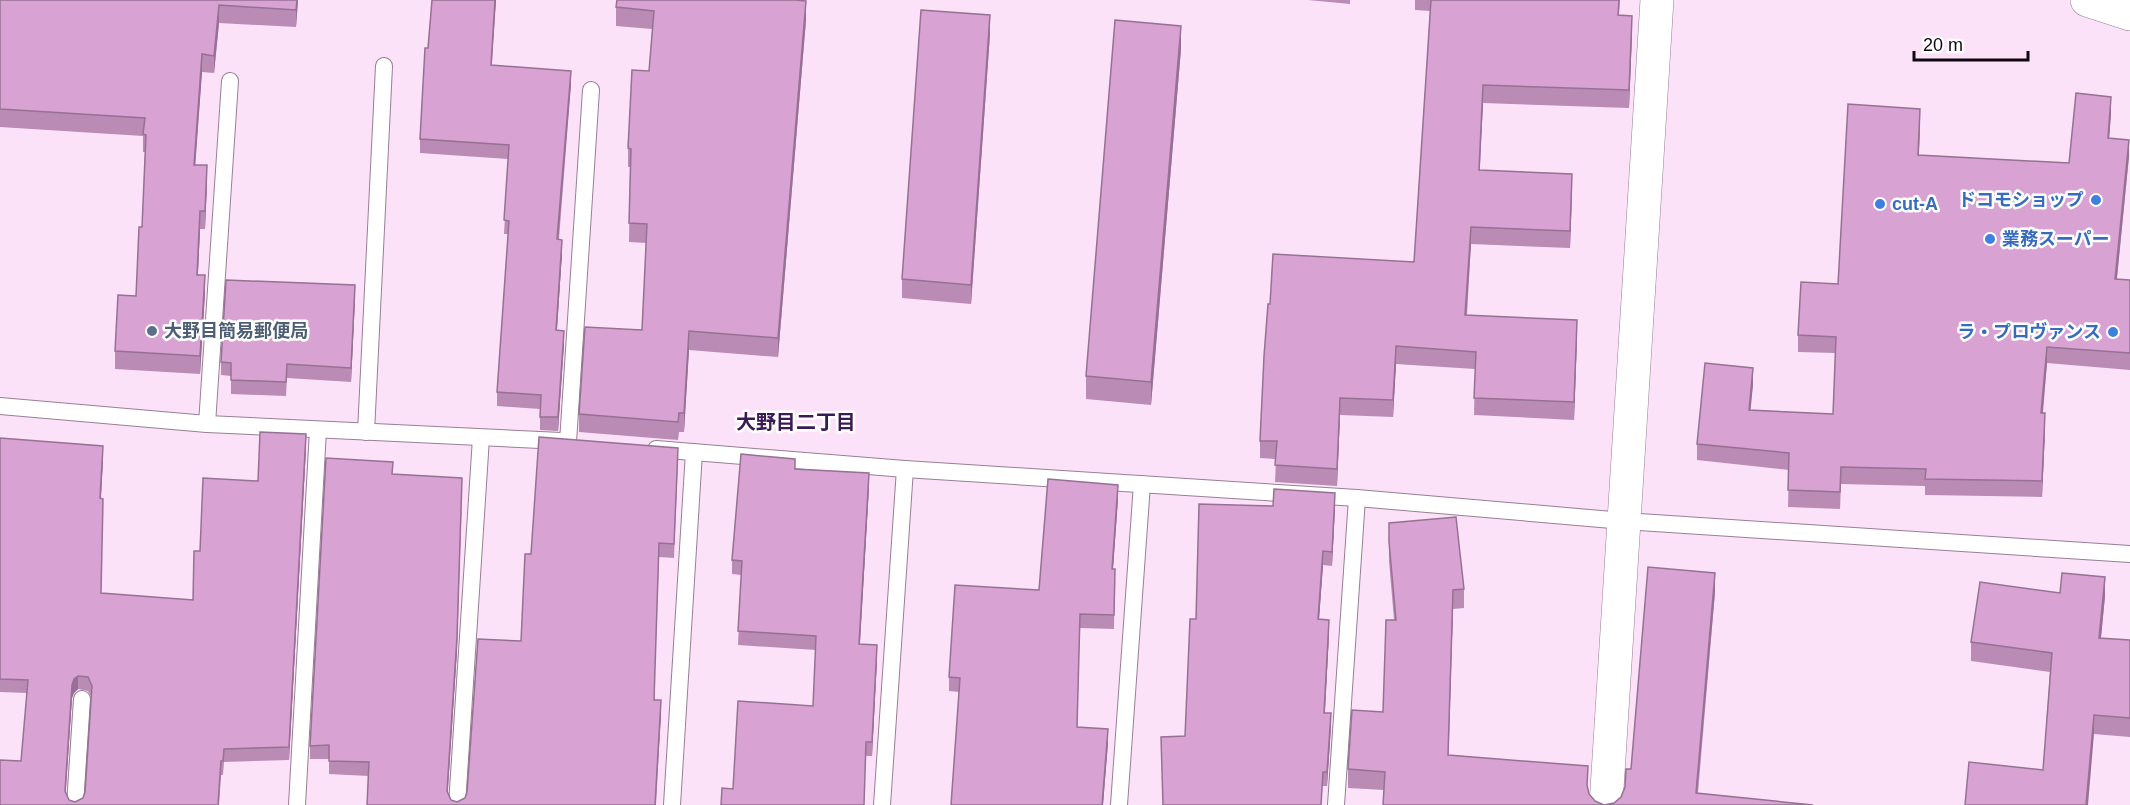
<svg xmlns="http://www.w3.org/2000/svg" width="2130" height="805" viewBox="0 0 2130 805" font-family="Helvetica,'Noto Sans JP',sans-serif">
  <rect width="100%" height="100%" fill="#fce2f9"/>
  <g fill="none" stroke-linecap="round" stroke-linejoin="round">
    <defs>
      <g id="lane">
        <path d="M 0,406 L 207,424 L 561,441"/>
        <path d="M 207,424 L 230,81"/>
        <path d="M 366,432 L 384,66"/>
        <path d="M 568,442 L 591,90"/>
        <path d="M 656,449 L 905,469 L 1357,498 L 1624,521 L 2130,554"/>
        <path d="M 75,805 L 82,699"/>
        <path d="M 297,805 L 318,430"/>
        <path d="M 457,805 L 481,438"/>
        <path d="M 672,805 L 694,452"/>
        <path d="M 882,805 L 905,469"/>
        <path d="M 1119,805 L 1142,484"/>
        <path d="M 1336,805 L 1357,498"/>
      </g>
      <path id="street" d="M 1606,805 L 1657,0"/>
      <path id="secondary" d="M 2087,0 L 2130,14"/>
    </defs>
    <use href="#lane" stroke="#977f94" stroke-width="18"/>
    <use href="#street" stroke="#977f94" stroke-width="34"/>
    <use href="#secondary" stroke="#977f94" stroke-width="34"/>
    <use href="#lane" stroke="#fff" stroke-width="16"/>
    <use href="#street" stroke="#fff" stroke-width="33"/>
    <use href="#secondary" stroke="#fff" stroke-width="33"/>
  </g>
  <g fill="#ba8bb5" fill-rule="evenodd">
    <path d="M 0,0 L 298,0 L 296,27 L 219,23 L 214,73 L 202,72 L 195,165 L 207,183 L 205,229 L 200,229 L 198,275 L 205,293 L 200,374 L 115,369 L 115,351 L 136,296 L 142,227 L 145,152 L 143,152 L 143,136 L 0,127 Z"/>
    <path d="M 432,0 L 496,0 L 491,65 L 571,84 L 559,239 L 562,253 L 557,330 L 564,344 L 558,431 L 540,430 L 540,409 L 497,406 L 497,392 L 508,234 L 504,234 L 508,159 L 420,153 L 420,139 Z"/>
    <path d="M 1308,0 L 1350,0 L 1350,4 Z"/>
    <path d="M 1415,0 L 1620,0 L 1619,15 L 1632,33 L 1629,108 L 1483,103 L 1479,170 L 1572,191 L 1570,248 L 1471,244 L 1467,315 L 1577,337 L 1574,420 L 1474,415 L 1475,369 L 1396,364 L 1393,417 L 1340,415 L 1337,486 L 1275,482 L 1276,459 L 1260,458 L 1260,441 L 1270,304 L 1414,262 L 1430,11 L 1415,10 Z"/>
    <path d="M 616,7 L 806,20 L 778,357 L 689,350 L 684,432 L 679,432 L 678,440 L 579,432 L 579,414 L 642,330 L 646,243 L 629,242 L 630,167 L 628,167 L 628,148 L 649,71 L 652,29 L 616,26 Z"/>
    <path d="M 990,34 L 971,304 L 902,298 L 902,279 Z"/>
    <path d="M 1181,49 L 1151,405 L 1086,399 L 1086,376 Z"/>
    <path d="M 2111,114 L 2109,138 L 2129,156 L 2117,279 L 2130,280 L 2130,370 L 2047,363 L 2043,413 L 2045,430 L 2042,497 L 1925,495 L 1925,486 L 1841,484 L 1840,509 L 1788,507 L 1789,470 L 1697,460 L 1697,444 L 1753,384 L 1750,410 L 1833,414 L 1835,353 L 1798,352 L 1798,335 L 1838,284 L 1920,125 L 1919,155 L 2069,163 Z"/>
    <path d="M 355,298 L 351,382 L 287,378 L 286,396 L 231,394 L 231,376 L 221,375 L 221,362 Z"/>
    <path d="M 0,438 L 103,460 L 101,498 L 101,593 L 193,600 L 200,551 L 258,481 L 306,448 L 289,760 L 224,762 L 223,775 L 221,775 L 219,805 L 0,805 L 21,761 L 27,693 L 0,692 ZM 78,689 L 88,691 L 92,698 L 85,792 L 83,798 L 75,802 L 69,800 L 65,793 L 72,698 L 74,693 Z"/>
    <path d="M 678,461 L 674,558 L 659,557 L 654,700 L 661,714 L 656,805 L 367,805 L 368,776 L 329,774 L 329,759 L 310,759 L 310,746 L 393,474 L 457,651 L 447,792 L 451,800 L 457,802 L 465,798 L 521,641 L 531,554 Z"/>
    <path d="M 795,469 L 869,487 L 860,644 L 877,659 L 872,756 L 866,756 L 733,789 L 813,706 L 816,650 L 738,645 L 741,575 L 732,574 L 732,560 Z"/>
    <path d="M 1118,499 L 1113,569 L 1115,569 L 1114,629 L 1080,628 L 1077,727 L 1108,743 L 1103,805 L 951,805 L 959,692 L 949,691 L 949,677 L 1039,590 Z"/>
    <path d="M 1273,506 L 1335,507 L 1332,566 L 1323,565 L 1319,619 L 1329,634 L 1325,713 L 1331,727 L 1327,786 L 1323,786 L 1185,736 L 1196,619 Z"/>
    <path d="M 1389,542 L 1464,589 L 1464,608 L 1453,609 L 1448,755 L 1588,790 L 1589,794 L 1595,801 L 1604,805 L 1614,803 L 1621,797 L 1631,769 L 1715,592 L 1698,793 L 1813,805 L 1383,805 L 1384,790 L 1348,788 L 1348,769 L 1383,712 L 1394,620 L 1389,561 Z"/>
    <path d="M 2060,593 L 2105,596 L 2101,638 L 2130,640 L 2130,737 L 2094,734 L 2043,770 L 2050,672 L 1971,661 L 1971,642 Z"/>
  </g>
  <g fill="#977194">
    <path d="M 297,0 L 298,0 L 296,27 L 296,10 Z"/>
    <path d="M 495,0 L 496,0 L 491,79 L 491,65 Z"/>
    <path d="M 806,1 L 806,20 L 778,357 L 778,338 Z"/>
    <path d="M 219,5 L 219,23 L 214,73 L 214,56 Z"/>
    <path d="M 990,15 L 990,34 L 971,304 L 971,285 Z"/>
    <path d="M 1632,16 L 1632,33 L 1629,108 L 1629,90 Z"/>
    <path d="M 1181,26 L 1181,49 L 1151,405 L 1151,382 Z"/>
    <path d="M 202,54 L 202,72 L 194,183 L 194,165 Z"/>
    <path d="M 571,71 L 571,84 L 557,253 L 557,239 Z"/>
    <path d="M 1483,85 L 1483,103 L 1479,187 L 1479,170 Z"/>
    <path d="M 2111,97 L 2111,114 L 2108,154 L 2108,138 Z"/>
    <path d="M 1920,109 L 1920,125 L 1918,172 L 1918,155 Z"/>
    <path d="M 2129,140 L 2129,156 L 2115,296 L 2115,279 Z"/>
    <path d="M 207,165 L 207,183 L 205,229 L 205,211 Z"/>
    <path d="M 1572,174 L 1572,191 L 1570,248 L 1570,231 Z"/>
    <path d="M 200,211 L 200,229 L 197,293 L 197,275 Z"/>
    <path d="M 1471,227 L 1471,244 L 1465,333 L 1465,315 Z"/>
    <path d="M 562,240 L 562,253 L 556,344 L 556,330 Z"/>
    <path d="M 205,275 L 205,293 L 200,374 L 200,356 Z"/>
    <path d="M 355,285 L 355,298 L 351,382 L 351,368 Z"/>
    <path d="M 1577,320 L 1577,337 L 1574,420 L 1574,402 Z"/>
    <path d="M 564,331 L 564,344 L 558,431 L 558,417 Z"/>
    <path d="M 689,331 L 689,350 L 684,432 L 684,413 Z"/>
    <path d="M 1396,346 L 1396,364 L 1393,417 L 1393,400 Z"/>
    <path d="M 2047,347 L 2047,363 L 2041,429 L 2041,413 Z"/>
    <path d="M 1753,368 L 1753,384 L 1749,427 L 1749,410 Z"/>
    <path d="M 1340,398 L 1340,415 L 1337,486 L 1337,469 Z"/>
    <path d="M 2045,413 L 2045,430 L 2042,497 L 2042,481 Z"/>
    <path d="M 306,434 L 306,448 L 289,760 L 289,747 Z"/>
    <path d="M 103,446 L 103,460 L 100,512 L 100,498 Z"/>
    <path d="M 869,473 L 869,487 L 859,658 L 859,644 Z"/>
    <path d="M 1118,485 L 1118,499 L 1112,583 L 1112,569 Z"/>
    <path d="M 462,491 L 457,651 L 447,804 L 447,791 Z"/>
    <path d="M 1335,493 L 1335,507 L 1332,566 L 1332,552 Z"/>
    <path d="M 1323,551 L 1323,565 L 1318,634 L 1318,619 Z"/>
    <path d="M 1715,573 L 1715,592 L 1696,805 L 1696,793 Z"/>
    <path d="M 2105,577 L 2105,596 L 2099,657 L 2099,638 Z"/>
    <path d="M 1453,590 L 1453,609 L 1448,774 L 1448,755 Z"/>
    <path d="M 1329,620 L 1329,634 L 1324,727 L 1324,713 Z"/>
    <path d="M 877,645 L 877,659 L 872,756 L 872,742 Z"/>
    <path d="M 78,676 L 78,689 L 74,693 L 72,698 L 65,804 L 65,791 L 72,685 L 74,679 Z"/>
    <path d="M 661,700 L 661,714 L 655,805 Z"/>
    <path d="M 1331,713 L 1331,727 L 1327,786 L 1327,772 Z"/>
    <path d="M 2094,715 L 2094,734 L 2088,805 L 2086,805 Z"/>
    <path d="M 1108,729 L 1108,743 L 1103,805 L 1102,805 Z"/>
  </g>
  <g fill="#d8a2d3" stroke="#977194" stroke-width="1.5" fill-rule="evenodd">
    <path d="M 0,0 L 297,0 L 296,10 L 219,5 L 214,56 L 202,54 L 194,165 L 207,165 L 205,211 L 200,211 L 197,275 L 205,275 L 200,356 L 115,351 L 118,295 L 136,296 L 139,227 L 142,227 L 146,135 L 143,134 L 145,118 L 0,109 Z"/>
    <path d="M 432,0 L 495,0 L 491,65 L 571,71 L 557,239 L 562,240 L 556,330 L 564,331 L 558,417 L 540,417 L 541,395 L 497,392 L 509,221 L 504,220 L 509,145 L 420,139 L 425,48 L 428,48 Z"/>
    <path d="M 617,0 L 795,0 L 806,1 L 778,338 L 689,331 L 684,413 L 679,413 L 678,422 L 579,414 L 585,327 L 642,330 L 647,224 L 629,223 L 631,149 L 628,148 L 632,70 L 649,71 L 654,11 L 616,7 Z"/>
    <path d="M 1431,0 L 1619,0 L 1618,15 L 1632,16 L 1629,90 L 1483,85 L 1479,170 L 1572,174 L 1570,231 L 1471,227 L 1465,315 L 1577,320 L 1574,402 L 1474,398 L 1476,352 L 1396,346 L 1393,400 L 1340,398 L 1337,469 L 1275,465 L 1277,441 L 1260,441 L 1264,356 L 1268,304 L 1270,304 L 1273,254 L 1414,262 Z"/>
    <path d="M 921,10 L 990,15 L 971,285 L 902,279 Z"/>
    <path d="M 1115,20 L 1181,26 L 1151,382 L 1086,376 Z"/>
    <path d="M 2076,93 L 2111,97 L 2108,138 L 2129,140 L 2115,279 L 2130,280 L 2130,353 L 2047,347 L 2041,413 L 2045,413 L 2042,481 L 1925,479 L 1926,469 L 1841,467 L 1840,492 L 1788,490 L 1789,453 L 1697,444 L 1705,363 L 1753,368 L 1749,410 L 1833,414 L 1836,337 L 1798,335 L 1801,282 L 1838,284 L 1848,104 L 1920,109 L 1918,155 L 2069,163 Z"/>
    <path d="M 226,280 L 355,285 L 351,368 L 287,364 L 286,382 L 231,380 L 231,363 L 221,362 Z"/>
    <path d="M 260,432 L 306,434 L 289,747 L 224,749 L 223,761 L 221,761 L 218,805 L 0,805 L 0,760 L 21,761 L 28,680 L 0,679 L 0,438 L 103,446 L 100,498 L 103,499 L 101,593 L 193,600 L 194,551 L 200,551 L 203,478 L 258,481 ZM 78,676 L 88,677 L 92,686 L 85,792 L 83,798 L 75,802 L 69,800 L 65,791 L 72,685 L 74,679 Z"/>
    <path d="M 539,437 L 678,448 L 674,544 L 659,543 L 654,700 L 661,700 L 655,805 L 367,805 L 369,762 L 329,761 L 329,745 L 310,746 L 326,458 L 393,462 L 392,474 L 462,478 L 457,637 L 447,791 L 451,800 L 457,802 L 465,798 L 467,792 L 478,639 L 521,641 L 525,554 L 531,554 Z"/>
    <path d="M 741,454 L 795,459 L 795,469 L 869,473 L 859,644 L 877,645 L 872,742 L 866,742 L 864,805 L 721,805 L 722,788 L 733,789 L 738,701 L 813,706 L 816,636 L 738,631 L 742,561 L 732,560 Z"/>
    <path d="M 1048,479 L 1118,485 L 1112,569 L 1115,569 L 1114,615 L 1080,614 L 1077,727 L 1108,729 L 1102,805 L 951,805 L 960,678 L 949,677 L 955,585 L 1039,590 Z"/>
    <path d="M 1274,489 L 1335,493 L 1332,552 L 1323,551 L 1318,619 L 1329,620 L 1324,713 L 1331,713 L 1327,772 L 1323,772 L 1321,805 L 1163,805 L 1161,737 L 1185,736 L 1190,619 L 1196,619 L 1199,504 L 1273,506 Z"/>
    <path d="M 1456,517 L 1464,589 L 1453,590 L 1448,755 L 1588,766 L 1587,785 L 1589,794 L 1595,801 L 1604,805 L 1614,803 L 1621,797 L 1625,787 L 1626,769 L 1631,769 L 1648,567 L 1715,573 L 1696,793 L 1813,805 L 1383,805 L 1385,772 L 1348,769 L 1352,710 L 1383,712 L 1386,620 L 1396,620 L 1389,542 L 1389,523 Z"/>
    <path d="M 2062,573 L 2105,577 L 2099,638 L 2130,640 L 2130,718 L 2094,715 L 2086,805 L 1965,805 L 1969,762 L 2043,770 L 2052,653 L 1971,642 L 1980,582 L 2060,593 Z"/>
  </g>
  <g fill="#3f7fe0" stroke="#fff" stroke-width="2">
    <circle cx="2096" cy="200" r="6"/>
    <circle cx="1880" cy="204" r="6"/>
    <circle cx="1990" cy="239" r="6"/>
    <circle cx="2113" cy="332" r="6"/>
  </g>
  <circle fill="#5c6f8a" stroke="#fff" stroke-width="2" cx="152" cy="331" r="6"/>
  <g text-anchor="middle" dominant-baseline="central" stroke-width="5" stroke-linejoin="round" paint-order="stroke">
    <g font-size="18" font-weight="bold" fill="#366cbe" stroke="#fff" text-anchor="end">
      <text x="2084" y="200">ドコモショップ</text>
      <text x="1892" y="204" text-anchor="start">cut-A</text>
      <text x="2002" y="239" text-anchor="start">業務スーパー</text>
      <text x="2101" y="332">ラ・プロヴァンス</text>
    </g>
    <g font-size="18" font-weight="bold" fill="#4e5e75" stroke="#fff" text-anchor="start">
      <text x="164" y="331">大野目簡易郵便局</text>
    </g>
    <g font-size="20" font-weight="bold" fill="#3b1b52" stroke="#fff">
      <text x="796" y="422">大野目二丁目</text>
    </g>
  </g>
  <path d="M1914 51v9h114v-9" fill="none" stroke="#100810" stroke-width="3"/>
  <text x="1923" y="51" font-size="18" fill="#100810" stroke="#ffffff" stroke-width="4.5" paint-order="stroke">20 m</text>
</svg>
